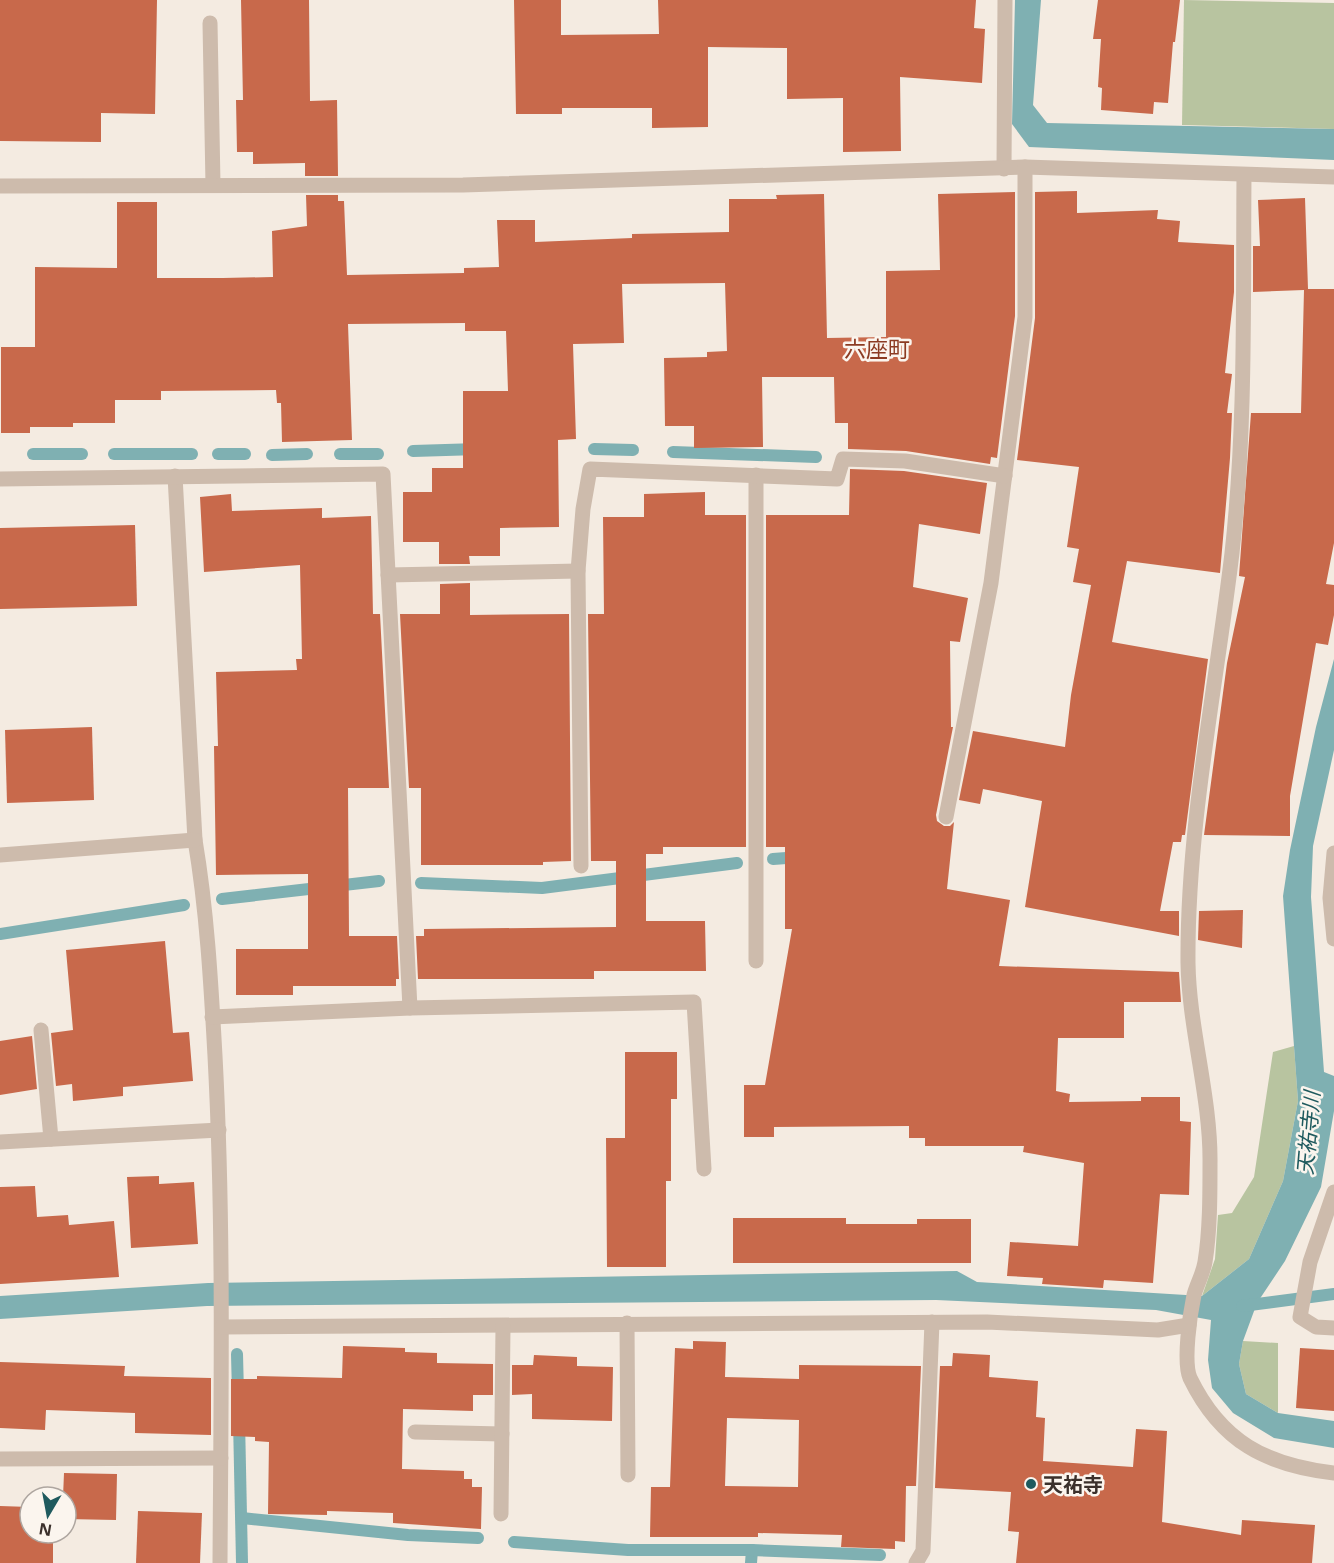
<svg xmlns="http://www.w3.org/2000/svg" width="1334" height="1563" viewBox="0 0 1334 1563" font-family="'Open Sans','Noto Sans JP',sans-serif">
  <rect width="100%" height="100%" fill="#f4ebe1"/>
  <g fill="#b8c4a0">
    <path d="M 1184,0 L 1334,3 L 1334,129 L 1182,125 Z"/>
    <path d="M 1294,1046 L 1298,1101 L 1283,1181 L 1249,1259 L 1202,1296 L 1215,1259 L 1218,1215 L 1232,1213 L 1254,1177 L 1273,1052 Z"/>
    <path d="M 1243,1341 L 1278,1343 L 1278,1413 L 1246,1394 L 1239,1364 Z"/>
  </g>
  <g fill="#7fb0b2">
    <path d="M 1015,0 L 1041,0 L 1033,105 L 1047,123 L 1334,129 L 1334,160 L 1029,147 L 1012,124 Z"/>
    <path d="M 1334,659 L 1334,750 L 1313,846 L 1311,897 L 1324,1072 L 1334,1076 L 1334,1111 L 1321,1187 L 1285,1261 L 1257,1303 L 1243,1341 L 1239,1364 L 1246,1394 L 1278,1413 L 1334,1421 L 1334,1448 L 1274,1438 L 1233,1413 L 1212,1388 L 1208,1360 L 1211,1320 L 1156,1310 L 936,1300 L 207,1306 L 0,1319 L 0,1296 L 208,1283 L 957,1271 L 977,1282 L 1202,1296 L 1249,1259 L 1283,1181 L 1298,1101 L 1283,896 L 1290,850 L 1316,727 Z"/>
  </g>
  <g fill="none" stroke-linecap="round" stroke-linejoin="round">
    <g stroke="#7fb0b2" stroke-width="12">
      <path d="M 594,449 L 633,450"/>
      <path d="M 413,451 L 478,449"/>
      <path d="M 673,452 L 816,457"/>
      <path d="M 33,454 L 82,454"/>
      <path d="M 114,454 L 192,454"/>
      <path d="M 218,454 L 245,454"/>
      <path d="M 340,454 L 378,454"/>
      <path d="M 272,455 L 307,454"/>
      <path d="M 773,859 L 800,857"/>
      <path d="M 421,883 L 542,888 L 737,863"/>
      <path d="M 222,899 L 379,881"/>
      <path d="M 0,934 L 184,905"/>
      <path d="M 1242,1306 L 1334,1294"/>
      <path d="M 237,1354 L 238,1394"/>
      <path d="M 239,1420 L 242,1563"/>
      <path d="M 242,1518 L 408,1535 L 478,1538"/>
      <path d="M 514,1542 L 628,1550 L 752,1550 L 751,1563"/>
      <path d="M 752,1550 L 880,1555"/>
    </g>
  </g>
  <g fill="#c8694b" fill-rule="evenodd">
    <path d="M 0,0 L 157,0 L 155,114 L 101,113 L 101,142 L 0,141 Z"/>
    <path d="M 241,0 L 309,0 L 310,101 L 337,100 L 338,176 L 305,176 L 305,163 L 253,164 L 253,152 L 237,152 L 236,100 L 243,100 Z"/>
    <path d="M 514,0 L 561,0 L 561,35 L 659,34 L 658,0 L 976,0 L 974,28 L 985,29 L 982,83 L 900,77 L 901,151 L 843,152 L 843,98 L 787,99 L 787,48 L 708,47 L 708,127 L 652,128 L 652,108 L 562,108 L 562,114 L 516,114 Z"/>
    <path d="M 1098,0 L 1180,0 L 1175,42 L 1173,42 L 1168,103 L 1154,102 L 1153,114 L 1101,110 L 1102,88 L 1098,87 L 1101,39 L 1093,39 Z"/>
    <path d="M 1077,191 L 1077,213 L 1158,210 L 1157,219 L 1180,221 L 1178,242 L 1234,245 L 1234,292 L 1225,373 L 1232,374 L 1227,413 L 1232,413 L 1230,458 L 1220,573 L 1127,561 L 1112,642 L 1208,659 L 1185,835 L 1182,835 L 1181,842 L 1173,842 L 1160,911 L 1179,911 L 1179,936 L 1025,907 L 1042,801 L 983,789 L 980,804 L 959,800 L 973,731 L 1065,747 L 1071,695 L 1091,585 L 1073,582 L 1079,549 L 1067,547 L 1079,467 L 1017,460 L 1035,318 L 1035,192 Z"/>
    <path d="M 1015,192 L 1015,316 L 997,458 L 991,457 L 990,464 L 906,451 L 848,449 L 848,423 L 835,423 L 834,377 L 762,377 L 763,447 L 694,448 L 694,426 L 665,426 L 664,358 L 707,357 L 707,352 L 727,351 L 725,283 L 622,284 L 624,343 L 573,344 L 576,439 L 558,440 L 559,527 L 500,528 L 500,556 L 469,556 L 470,564 L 439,564 L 439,542 L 403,542 L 403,492 L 432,492 L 432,468 L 463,468 L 463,391 L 508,391 L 506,331 L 465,331 L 465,323 L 348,324 L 352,440 L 282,442 L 281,403 L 277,403 L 276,390 L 161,391 L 161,400 L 115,400 L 115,423 L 73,423 L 73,427 L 30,427 L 30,433 L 1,433 L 1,347 L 35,347 L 35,267 L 117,268 L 117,202 L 157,202 L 157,278 L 223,278 L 273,277 L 272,231 L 307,226 L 306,195 L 338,195 L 338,201 L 344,201 L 347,275 L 464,273 L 464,268 L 499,267 L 497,220 L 535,220 L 535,242 L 632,238 L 632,234 L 729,232 L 729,199 L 777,199 L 776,195 L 824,194 L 827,338 L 886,337 L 886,271 L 940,270 L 938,194 Z"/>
    <path d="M 1305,198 L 1308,289 L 1334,289 L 1334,543 L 1326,584 L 1334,585 L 1334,615 L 1328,645 L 1316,643 L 1290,796 L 1290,836 L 1204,835 L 1227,663 L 1245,577 L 1239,576 L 1251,413 L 1301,413 L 1304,290 L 1253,292 L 1253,246 L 1260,246 L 1258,200 Z"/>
    <path d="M 850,469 L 904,471 L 987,483 L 980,534 L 919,524 L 913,587 L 968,598 L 960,642 L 950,641 L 951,727 L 953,727 L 936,815 L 937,821 L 944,826 L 950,826 L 954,822 L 947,889 L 1010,900 L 999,966 L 1179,972 L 1181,1002 L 1124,1002 L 1124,1038 L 1058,1038 L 1056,1091 L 1070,1094 L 1069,1102 L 1141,1101 L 1141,1097 L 1180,1097 L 1180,1121 L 1191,1122 L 1189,1195 L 1160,1194 L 1153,1283 L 1104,1280 L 1103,1288 L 1042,1284 L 1043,1278 L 1007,1276 L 1010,1242 L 1078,1246 L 1084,1163 L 1023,1152 L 1024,1146 L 925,1146 L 925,1138 L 909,1138 L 909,1126 L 774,1127 L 774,1137 L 744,1137 L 744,1085 L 765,1085 L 792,929 L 785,929 L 785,847 L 766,847 L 766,515 L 849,515 Z"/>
    <path d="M 705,492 L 705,515 L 746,515 L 746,847 L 663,847 L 663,854 L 646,854 L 646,921 L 705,921 L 706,971 L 594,971 L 594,979 L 418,979 L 416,936 L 424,936 L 424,929 L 616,927 L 616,861 L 591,861 L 588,614 L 604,614 L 603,517 L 644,517 L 644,494 Z"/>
    <path d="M 231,494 L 232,511 L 322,508 L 322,518 L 371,516 L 373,614 L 380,614 L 389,788 L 348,788 L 349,936 L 397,936 L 399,979 L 396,979 L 396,986 L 293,986 L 293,995 L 236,995 L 236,949 L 308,949 L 308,874 L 216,875 L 214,746 L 218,746 L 216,672 L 297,670 L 296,659 L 302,659 L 300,565 L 204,572 L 200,497 Z"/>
    <path d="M 135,525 L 137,606 L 0,609 L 0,528 Z"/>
    <path d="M 470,583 L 470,615 L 569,614 L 571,861 L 543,862 L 543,865 L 421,865 L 421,788 L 409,788 L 400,614 L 440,614 L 440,584 Z"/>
    <path d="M 92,727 L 94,800 L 7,803 L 5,730 Z"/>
    <path d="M 1243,910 L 1242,948 L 1198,940 L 1199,911 Z"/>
    <path d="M 165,941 L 173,1033 L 189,1032 L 193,1081 L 123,1087 L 123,1096 L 73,1101 L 72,1084 L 56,1086 L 51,1033 L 73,1030 L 66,950 Z"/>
    <path d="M 32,1036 L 37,1089 L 0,1095 L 0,1041 Z"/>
    <path d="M 625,1052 L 677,1052 L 677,1099 L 671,1099 L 671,1181 L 666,1181 L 666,1267 L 607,1267 L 606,1138 L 625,1138 Z"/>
    <path d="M 159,1176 L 159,1184 L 194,1182 L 198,1244 L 131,1248 L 127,1177 Z"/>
    <path d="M 35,1186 L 37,1217 L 68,1215 L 69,1225 L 114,1221 L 119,1277 L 0,1284 L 0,1187 Z"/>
    <path d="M 733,1218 L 846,1218 L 846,1224 L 917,1224 L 917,1219 L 971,1219 L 971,1263 L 733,1263 Z"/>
    <path d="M 693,1341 L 726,1342 L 725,1377 L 799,1379 L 799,1365 L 921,1366 L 916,1486 L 906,1486 L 905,1542 L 895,1541 L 895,1549 L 841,1547 L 842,1535 L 758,1533 L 758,1537 L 650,1537 L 651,1487 L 670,1487 L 675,1348 L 693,1349 ZM 727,1418 L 799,1420 L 798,1487 L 725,1486 Z"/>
    <path d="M 343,1346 L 405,1348 L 405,1352 L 437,1353 L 437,1363 L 493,1364 L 493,1395 L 473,1395 L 473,1411 L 403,1409 L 402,1469 L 464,1471 L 464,1479 L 472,1479 L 472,1487 L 482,1487 L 481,1529 L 393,1523 L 393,1513 L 327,1511 L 327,1515 L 268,1514 L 269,1442 L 255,1441 L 255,1437 L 231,1436 L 231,1379 L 257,1379 L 257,1376 L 342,1378 Z"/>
    <path d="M 1300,1348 L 1334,1350 L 1334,1411 L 1296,1408 Z"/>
    <path d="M 953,1353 L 990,1355 L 989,1377 L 1038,1381 L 1036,1417 L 1045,1418 L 1043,1461 L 1133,1467 L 1136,1429 L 1167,1431 L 1162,1522 L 1241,1535 L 1242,1520 L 1315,1525 L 1312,1563 L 1016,1563 L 1019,1532 L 1008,1531 L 1011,1492 L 935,1488 L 940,1366 L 952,1366 Z"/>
    <path d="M 534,1355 L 577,1357 L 577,1366 L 613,1367 L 612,1421 L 532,1419 L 532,1394 L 512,1395 L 512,1365 L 533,1365 Z"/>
    <path d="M 0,1362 L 125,1366 L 124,1376 L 211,1378 L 211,1435 L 135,1433 L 135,1413 L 46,1410 L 45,1430 L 0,1428 Z"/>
    <path d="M 64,1473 L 117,1474 L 116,1520 L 66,1519 L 66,1497 L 63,1497 Z"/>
    <path d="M 0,1506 L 30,1507 L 30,1533 L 53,1533 L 53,1563 L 0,1563 Z"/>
    <path d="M 138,1511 L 202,1513 L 200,1563 L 136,1563 Z"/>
  </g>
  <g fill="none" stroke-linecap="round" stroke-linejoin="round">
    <g stroke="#cdbbac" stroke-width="15">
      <path d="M 210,23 L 213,185"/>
      <path d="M 1004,169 L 1005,0"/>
      <path d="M 1244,175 C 1243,301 1246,428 1232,553 C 1216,689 1187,825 1188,963 C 1189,1029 1211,1098 1210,1164 C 1210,1196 1210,1231 1205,1262 C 1203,1274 1197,1284 1194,1295 C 1190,1314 1183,1362 1190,1378 C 1221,1442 1266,1465 1334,1473"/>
      <path d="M 0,186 L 463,185 L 1025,167 L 1334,177"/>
      <path d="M 756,475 L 756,961"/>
      <path d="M 175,476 L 195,840 C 207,911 211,984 215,1056 C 224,1225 221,1394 220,1563"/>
      <path d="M 0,479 L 383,474 L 410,1008"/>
      <path d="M 388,575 L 578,571"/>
      <path d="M 946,817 L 991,583 L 1025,317 L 1025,167"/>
      <path d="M 1334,853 L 1330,898 L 1334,939"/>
      <path d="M 0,855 L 195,840"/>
      <path d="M 581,866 L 578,571 L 583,509 L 590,469 L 837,479 L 843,459 L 905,461 L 1005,476"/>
      <path d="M 212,1017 L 410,1008 L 694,1002 L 704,1169"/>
      <path d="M 41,1030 L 51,1139"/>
      <path d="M 0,1142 L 219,1130"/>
      <path d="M 1334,1192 L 1310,1262 L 1300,1317 L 1316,1327 L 1334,1328"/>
      <path d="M 627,1323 L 628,1475"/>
      <path d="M 222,1327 L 987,1322 L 1158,1330 L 1189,1325"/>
      <path d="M 415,1432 L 502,1434"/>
      <path d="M 0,1459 L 221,1458"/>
      <path d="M 501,1514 L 503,1326"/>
      <path d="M 916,1563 L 923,1551 L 932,1322"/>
    </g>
  </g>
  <circle fill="#1f5a5e" stroke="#fbf5ee" stroke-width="2" cx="1031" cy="1484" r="6"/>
  <g text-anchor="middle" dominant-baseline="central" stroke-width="5" stroke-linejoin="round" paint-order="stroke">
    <g font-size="20" font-weight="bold" fill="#3b302b" stroke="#fbf5ee" text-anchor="start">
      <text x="1043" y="1484">天祐寺</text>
    </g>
    <g font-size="21" font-style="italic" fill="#1f5a5e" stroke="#fbf5ee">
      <text transform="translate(1308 1133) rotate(-85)">天祐寺川</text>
    </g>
    <g font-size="22" fill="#8c3b22" stroke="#fbf5ee">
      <text x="877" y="348">六座町</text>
    </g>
  </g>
  <g transform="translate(48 1515) rotate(190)"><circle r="28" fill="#fbf5ee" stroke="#aea6a0" stroke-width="1.5"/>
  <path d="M0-4.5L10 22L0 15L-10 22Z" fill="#1f5a5e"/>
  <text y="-9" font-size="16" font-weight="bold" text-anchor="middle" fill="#3b302b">N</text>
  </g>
</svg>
